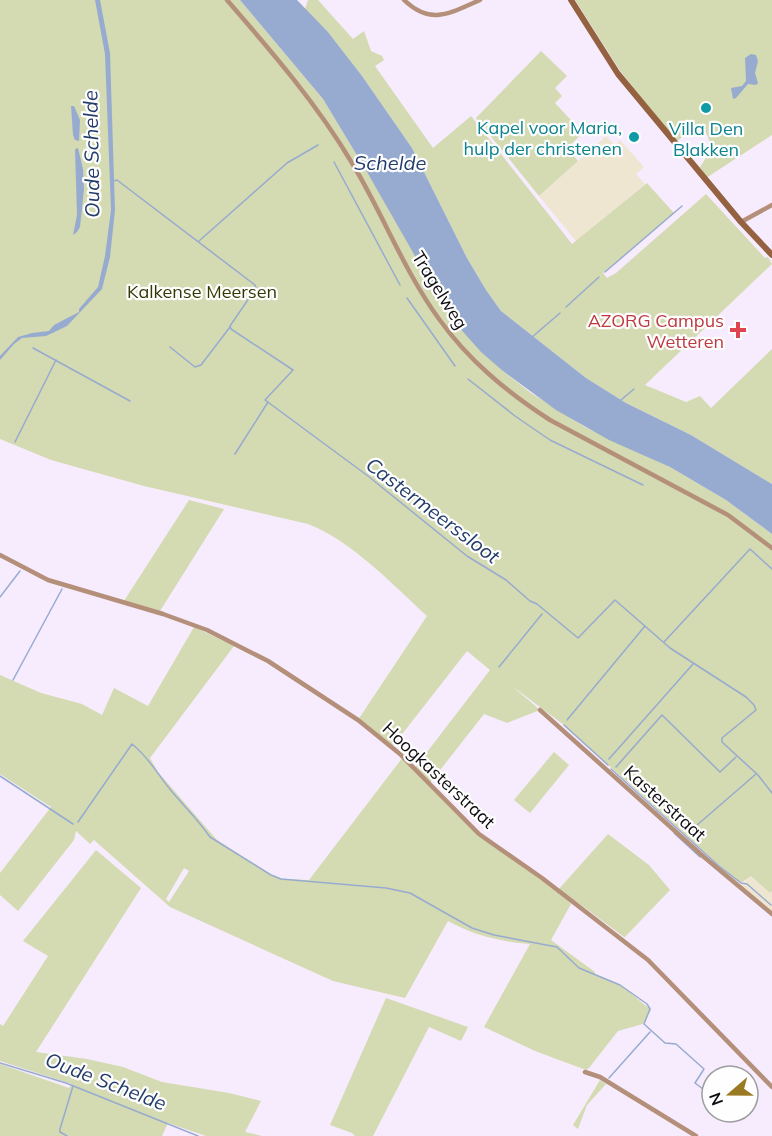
<svg xmlns="http://www.w3.org/2000/svg" width="772" height="1136" viewBox="0 0 772 1136" font-family="Mulish,sans-serif">
  <rect width="100%" height="100%" fill="#f7ecfd"/>
  <g fill="#efe6d1">
    <path d="M 606,136 L 615,145 L 620,140 L 644,167 L 636,174 L 645,184 L 576,241 L 539,196 Z"/>
    <path d="M 751,876 L 770,893 L 772,891 L 772,914 L 739,887 Z"/>
  </g>
  <g fill="#d4dab1" fill-rule="evenodd">
    <path d="M 0,0 L 240,0 L 323,99 L 367,172 L 503,371 L 531,393 L 585,427 L 670,467 L 726,500 L 772,534 L 772,891 L 770,893 L 751,876 L 741,883 L 733,878 L 564,725 L 512,686 L 540,710 L 507,723 L 484,714 L 430,783 L 471,826 L 558,890 L 608,834 L 649,865 L 670,890 L 623,939 L 624,937 L 584,907 L 560,892 L 571,904 L 551,940 L 595,972 L 595,974 L 623,987 L 651,1010 L 643,1024 L 618,1031 L 589,1068 L 586,1070 L 535,1051 L 484,1027 L 530,944 C 501,942 473,935 448,921 L 405,998 L 333,981 L 170,907 L 94,840 L 90,844 L 76,831 L 74,840 L 18,911 L 0,895 L 0,873 L 51,807 L 0,774 L 0,675 L 41,693 L 82,704 L 102,715 L 114,688 L 148,706 L 194,627 L 234,646 L 150,758 L 158,772 L 217,840 L 273,876 L 283,879 L 309,880 L 403,757 L 414,769 L 490,670 L 467,651 L 392,747 L 358,720 L 427,616 C 392,584 352,541 308,524 L 144,486 L 51,460 L 0,439 ZM 184,868 L 189,871 L 169,902 L 166,899 Z"/>
    <path d="M 308,0 L 318,0 L 353,39 L 364,31 L 371,51 L 382,56 L 384,60 L 375,66 L 433,148 L 471,116 L 572,244 L 647,183 L 674,213 L 603,273 L 607,278 L 616,273 L 706,194 L 765,258 L 768,257 L 772,264 L 645,385 L 686,402 L 700,396 L 711,408 L 772,349 L 772,484 L 691,435 L 626,403 L 586,378 L 501,311 L 486,290 L 467,258 L 412,148 L 364,79 L 328,32 L 305,9 Z"/>
    <path d="M 575,0 L 772,0 L 772,135 L 706,178 L 700,167 C 711,153 715,138 699,126 L 693,128 L 676,142 L 621,72 Z"/>
    <path d="M 541,51 L 567,76 L 555,88 L 562,96 L 555,103 L 583,133 L 567,148 L 578,161 L 539,196 L 476,118 Z"/>
    <path d="M 189,500 L 224,509 L 160,611 L 124,601 Z"/>
    <path d="M 554,752 L 569,765 L 530,813 L 514,800 Z"/>
    <path d="M 96,850 L 141,888 L 36,1052 L 87,1059 L 123,1067 L 162,1082 L 229,1093 L 261,1101 L 245,1132 L 262,1136 L 206,1136 L 168,1123 L 162,1136 L 0,1136 L 0,1064 L 69,1088 L 72,1084 L 0,1061 L 0,1024 L 3,1026 L 48,956 L 23,941 Z"/>
    <path d="M 386,998 L 468,1027 L 461,1041 L 429,1027 L 373,1136 L 355,1136 L 352,1133 L 330,1125 Z"/>
    <path d="M 600,1080 L 606,1084 L 587,1105 L 578,1129 L 573,1125 Z"/>
  </g>
  <g fill="#97abd0">
    <path d="M 95,0 L 100,0 L 110,53 L 115,210 L 110,257 L 102,289 L 67,326 L 46,336 L 22,338 L 14,344 L 0,360 L 0,356 L 18,337 L 32,333 L 49,331 L 54,325 L 79,312 L 79,309 L 98,287 L 105,256 L 111,210 L 105,54 Z"/>
    <path d="M 240,0 L 297,0 L 328,32 L 362,76 L 412,148 L 467,258 L 486,290 L 501,311 L 586,378 L 626,403 L 691,435 L 772,484 L 772,534 L 726,500 L 670,467 L 609,440 L 556,410 L 503,371 L 481,352 L 457,325 L 427,277 L 367,172 L 323,99 Z"/>
    <path d="M 751,54 L 756,55 L 758,61 L 755,73 L 758,83 L 756,85 L 748,84 L 736,98 L 733,99 L 731,88 L 742,86 L 746,81 L 745,58 Z"/>
    <path d="M 71,106 L 74,106 L 80,120 L 79,141 L 75,140 L 73,135 Z"/>
    <path d="M 78,148 L 83,169 L 84,189 L 80,227 L 77,232 L 73,235 L 77,215 L 75,149 Z"/>
  </g>
  <g fill="none" stroke-linecap="round" stroke-linejoin="round">
    <g stroke="#97abd0" stroke-width="1.5">
      <path d="M 334,162 L 400,285"/>
      <path d="M 113,181 L 117,180 L 255,285 L 256,288 L 230,326 L 231,329 L 293,370 L 265,400 L 368,476 L 467,556 L 506,580 L 530,601 L 537,604 L 578,638 L 615,600 L 670,648 L 746,697 L 754,705 L 756,710 L 722,738 L 722,742 L 758,775 L 772,793"/>
      <path d="M 199,241 L 287,163 L 318,145"/>
      <path d="M 605,272 L 682,206"/>
      <path d="M 407,298 L 455,366"/>
      <path d="M 566,307 L 599,277"/>
      <path d="M 531,338 L 560,313"/>
      <path d="M 170,347 L 195,367 L 201,365 L 230,327"/>
      <path d="M 33,348 L 130,401"/>
      <path d="M 468,379 L 515,416 L 550,440 L 643,485"/>
      <path d="M 621,400 L 634,389"/>
      <path d="M 15,442 L 56,360"/>
      <path d="M 235,454 L 268,402"/>
      <path d="M 0,597 L 20,571"/>
      <path d="M 664,642 L 750,549 L 772,569"/>
      <path d="M 499,667 L 542,614"/>
      <path d="M 13,680 L 62,589"/>
      <path d="M 567,720 L 645,626"/>
      <path d="M 564,725 L 608,765"/>
      <path d="M 609,759 L 693,664"/>
      <path d="M 616,767 L 662,715 L 720,772 L 736,757"/>
      <path d="M 611,769 L 719,866 L 741,883 L 747,884 L 771,905"/>
      <path d="M 0,776 L 73,824"/>
      <path d="M 78,822 L 132,744 C 150,758 159,777 174,794 C 186,808 199,821 210,837 L 271,875 L 281,879 L 386,888 L 410,893 L 472,928 L 494,935 L 557,947 L 579,968 L 620,985 L 647,1004 L 650,1009 L 644,1024 L 665,1043 L 676,1044 L 704,1069 L 695,1083 L 712,1096"/>
      <path d="M 689,832 L 756,774"/>
      <path d="M 674,833 L 700,857"/>
      <path d="M 0,1063 L 66,1083 L 198,1136"/>
      <path d="M 609,1078 L 650,1032"/>
      <path d="M 67,1136 L 60,1132 L 60,1129 L 73,1086"/>
    </g>
    <g stroke="#b4907b" stroke-width="4.5">
      <path d="M 227,0 C 272,52 317,104 352,163 C 383,214 404,271 439,319 C 469,361 507,392 550,420 L 728,515 L 772,548"/>
      <path d="M 404,0 C 431,26 450,13 480,0"/>
      <path d="M 741,222 L 772,205"/>
      <path d="M 0,555 L 48,580 L 163,614 L 207,630 L 268,661 L 358,720 L 400,754 L 479,834 L 542,878 L 648,960 L 772,1087"/>
      <path d="M 540,710 L 704,857 L 772,914"/>
      <path d="M 585,1072 L 600,1077 L 696,1136"/>
    </g>
    <path stroke="#946141" stroke-width="6" d="M 571,0 L 618,74 L 741,222 L 772,255"/>
  </g>
  <g fill="#0f9aa8" stroke="#fefefe" stroke-width="2">
    <circle cx="706" cy="108" r="6"/>
    <circle cx="634" cy="137" r="6"/>
  </g>
  <path fill="#e0444e" stroke="#fefefe" stroke-width="2" d="M735 321h6v6h6v6h-6v6h-6v-6h-6v-6h6z"/>
  <g text-anchor="middle" dominant-baseline="central" stroke-width="4.5" stroke-linejoin="round" paint-order="stroke">
    <g font-size="18" fill="#0d838f" stroke="#fefefe" text-anchor="end">
      <text x="622" y="127">Kapel voor Maria,<tspan x="622" dy="21">hulp der christenen</tspan></text>
      <text x="706" y="128" text-anchor="middle">Villa Den<tspan x="706" dy="21">Blakken</tspan></text>
    </g>
    <g font-size="18" fill="#0f0c11" stroke="#fefefe">
      <text transform="translate(440 290) rotate(58)">Tragelweg</text>
      <text transform="translate(439 775) rotate(43)">Hoogkasterstraat</text>
      <text transform="translate(665 803) rotate(42)">Kasterstraat</text>
    </g>
    <g font-size="18" fill="#333803" stroke="#fefefe">
      <text x="202" y="291">Kalkense Meersen</text>
    </g>
    <g font-size="18" fill="#be3a42" stroke="#fefefe" text-anchor="end">
      <text x="724" y="320">AZORG Campus<tspan x="724" dy="21">Wetteren</tspan></text>
    </g>
    <g font-size="20" font-style="italic" fill="#243c6c" stroke="#fefefe">
      <text transform="translate(91 154) rotate(-91)">Oude Schelde</text>
      <text x="390" y="162">Schelde</text>
      <text transform="translate(433 510) rotate(37)">Castermeerssloot</text>
      <text transform="translate(106 1081) rotate(21)">Oude Schelde</text>
    </g>
  </g>
  <g transform="translate(730 1094) rotate(250)"><circle r="28" fill="#fefefe" stroke="#9e9d9f" stroke-width="1.5"/>
  <path d="M0-4.5L10 22L0 15L-10 22Z" fill="#9a7923"/>
  <text y="-9" font-size="16" font-weight="bold" text-anchor="middle" fill="#0f0c11">N</text>
  </g>
</svg>
